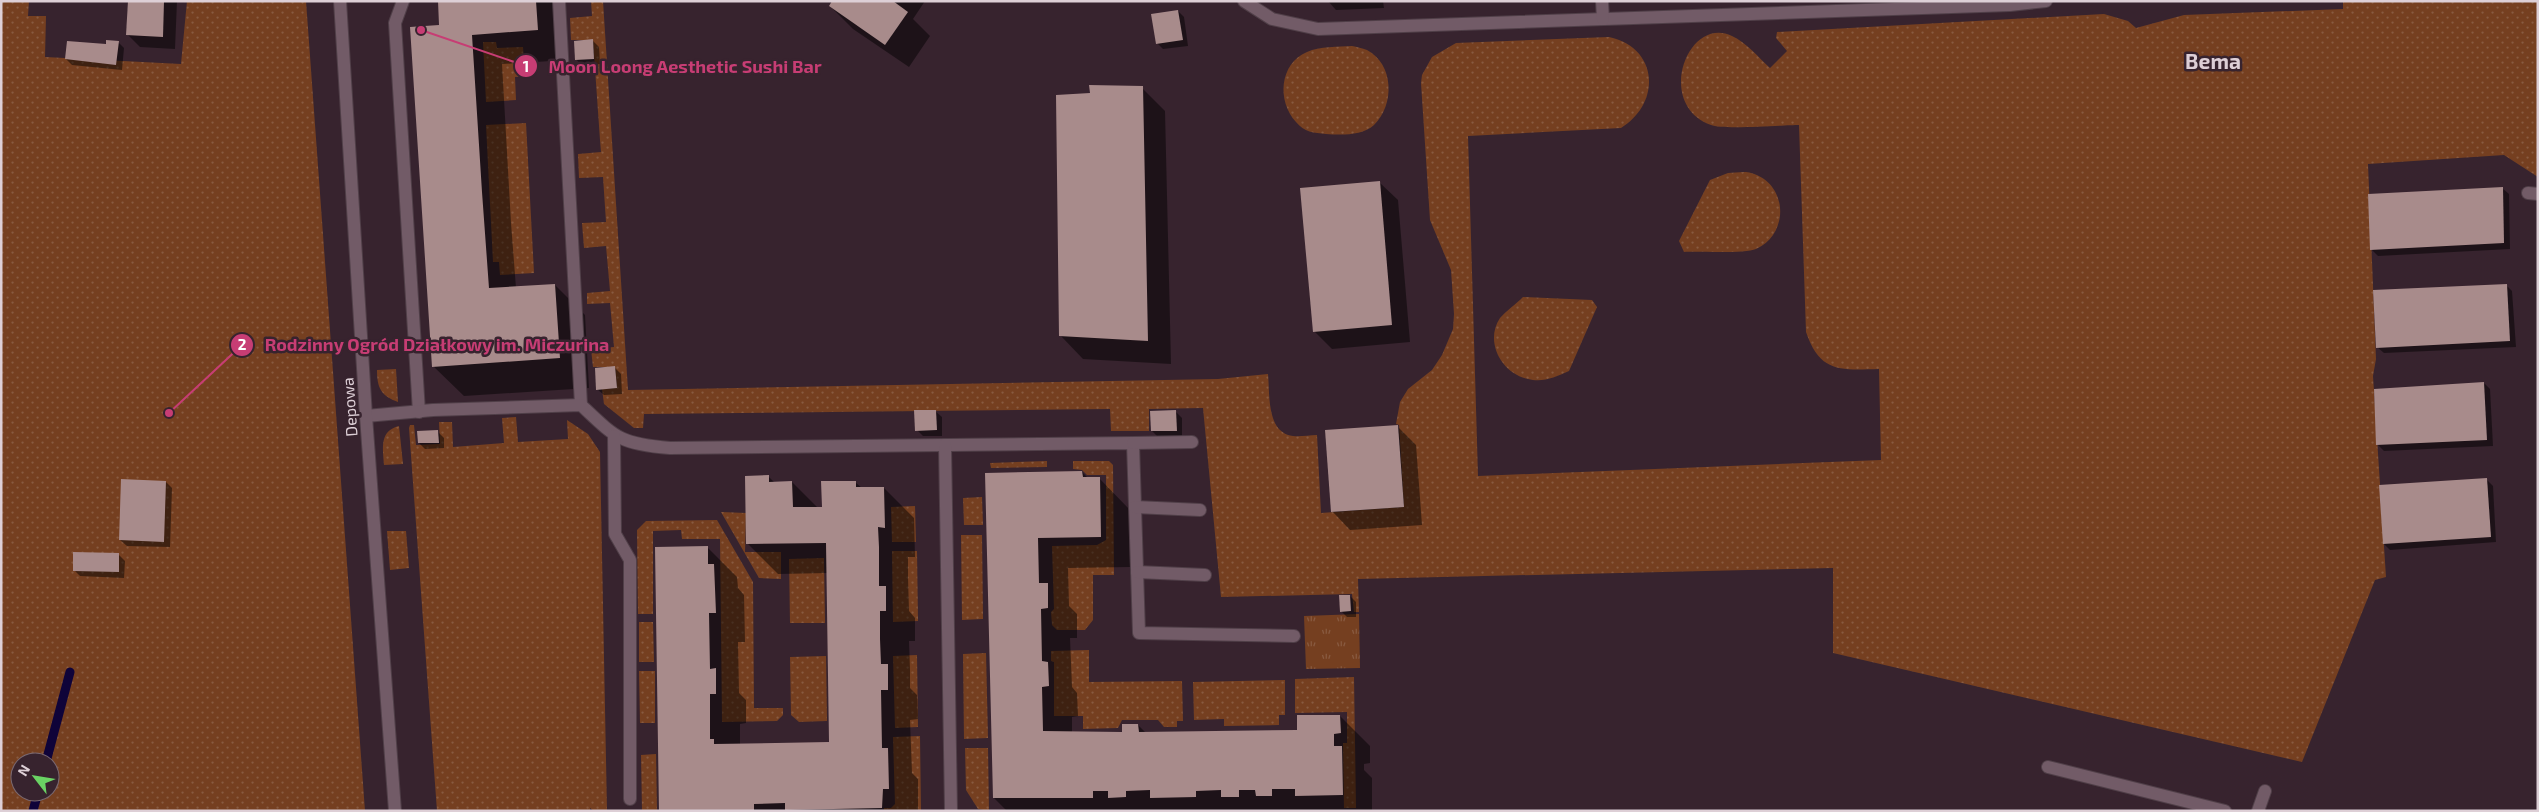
<svg xmlns="http://www.w3.org/2000/svg" width="2539" height="812" viewBox="0 0 2539 812" font-family="'Exo 2',sans-serif">
  <defs>
    <pattern id="grass-dots" width="8" height="8" patternUnits="userSpaceOnUse" patternTransform="scale(1.25)"><rect width="8" height="8" fill="#753f20"/><path d="M2 2h.1M6 6h.1" fill="none" stroke="#885a40" stroke-width="1.8" stroke-linecap="round"/></pattern>
    <pattern id="park-tufts" width="24" height="20" patternUnits="userSpaceOnUse" patternTransform="scale(1.25)"><rect width="24" height="20" fill="#753f20"/><path d="M3 7l-1-3M5 7V3M7 7l1-3M15 17l-1-3M17 17v-4M19 17l1-3" fill="none" stroke="#885a40"/></pattern>
  </defs>
  <rect width="100%" height="100%" fill="#37232e"/>
  <g fill="url(#grass-dots)" fill-rule="evenodd">
    <path d="M 1,1 L 29,1 L 28,16 L 46,16 L 45,57 L 181,64 L 187,1 L 306,1 L 365,811 L 1,811 ZM 20,762 L 50,762 L 50,792 L 20,792 Z"/>
    <path d="M 591,1 L 603,1 L 628,390 L 1218,379 L 1268,374 C 1270,393 1266,433 1293,436 C 1300,437 1309,435 1317,435 L 1321,513 L 1404,507 L 1399,425 L 1396,424 L 1400,402 L 1408,389 L 1432,370 L 1442,355 L 1453,329 L 1454,314 L 1451,270 L 1430,220 L 1421,83 L 1422,75 L 1432,57 L 1456,43 L 1609,37 C 1658,47 1662,103 1621,128 L 1468,136 L 1478,476 L 1881,460 L 1879,369 C 1840,370 1820,373 1806,332 L 1799,125 C 1783,125 1723,130 1711,125 C 1654,104 1688,15 1732,36 C 1746,42 1759,58 1770,68 L 1787,51 L 1776,38 L 1777,32 L 2104,14 L 2128,21 L 2136,28 L 2184,15 L 2343,9 L 2343,1 L 2538,1 L 2538,177 L 2504,155 L 2368,164 L 2376,359 L 2373,376 L 2386,577 L 2375,580 L 2302,762 L 1833,653 L 1833,568 L 1358,579 L 1359,612 L 1354,612 L 1352,594 L 1221,597 L 1203,408 L 1149,409 L 1149,431 L 1111,431 L 1110,409 L 644,414 L 643,428 L 634,428 L 604,404 L 602,389 L 617,388 L 615,367 L 593,367 L 591,349 L 614,347 L 610,303 L 587,304 L 587,293 L 610,291 L 606,246 L 584,248 L 582,223 L 606,222 L 603,177 L 579,178 L 578,154 L 601,152 L 600,140 L 593,40 L 571,40 L 570,18 L 592,16 Z"/>
    <path d="M 483,42 L 496,42 L 497,48 L 523,47 L 525,76 L 515,77 L 516,100 L 486,102 Z"/>
    <path d="M 1352,46 C 1357,47 1362,48 1367,50 C 1394,64 1395,105 1374,125 C 1362,136 1341,135 1326,134 C 1314,133 1304,132 1296,122 C 1277,101 1279,64 1307,52 C 1320,46 1338,47 1352,46 Z"/>
    <path d="M 526,123 L 534,273 L 500,275 L 499,262 L 493,262 L 486,125 Z"/>
    <path d="M 1728,173 C 1735,173 1745,171 1751,173 C 1788,183 1790,234 1756,249 C 1745,254 1698,251 1684,252 L 1679,241 L 1710,180 Z"/>
    <path d="M 1523,297 L 1592,300 L 1597,307 L 1569,371 C 1555,377 1543,383 1528,379 C 1502,374 1484,342 1500,318 C 1506,311 1516,304 1523,297 Z"/>
    <path d="M 396,369 L 398,402 C 381,396 377,388 377,370 Z"/>
    <path d="M 516,417 L 518,442 L 568,439 L 567,420 L 588,434 L 600,452 L 607,811 L 594,811 L 590,808 L 590,811 L 437,811 L 409,428 L 410,425 L 414,425 L 416,445 L 440,444 L 439,422 L 452,422 L 453,447 L 504,443 L 502,418 Z"/>
    <path d="M 399,426 L 403,464 L 384,465 C 383,448 379,431 399,426 Z"/>
    <path d="M 1047,461 L 1047,467 L 991,468 L 990,463 Z"/>
    <path d="M 1073,461 L 1109,461 L 1113,465 L 1114,575 L 1093,575 L 1093,620 L 1085,630 L 1057,630 L 1052,625 L 1051,612 L 1054,609 L 1052,546 L 1097,545 L 1106,540 L 1106,475 L 1087,475 L 1082,470 L 1073,469 Z"/>
    <path d="M 982,497 L 983,525 L 964,525 L 963,498 Z"/>
    <path d="M 915,506 L 916,542 L 892,542 L 891,507 Z"/>
    <path d="M 721,512 L 746,513 L 745,552 L 781,552 L 781,579 L 759,578 Z"/>
    <path d="M 717,520 L 753,582 L 754,708 L 783,708 L 783,715 L 777,721 L 722,722 L 720,539 L 682,539 L 681,530 L 653,531 L 653,614 L 638,614 L 637,530 L 646,521 Z"/>
    <path d="M 387,531 L 406,531 L 409,568 L 390,570 Z"/>
    <path d="M 961,535 L 982,535 L 983,619 L 962,620 Z"/>
    <path d="M 892,551 L 917,551 L 918,621 L 893,622 Z"/>
    <path d="M 824,558 L 825,623 L 790,623 L 789,559 Z"/>
    <path d="M 639,622 L 653,622 L 654,662 L 639,662 Z"/>
    <path d="M 1089,650 L 1089,682 L 1182,681 L 1183,721 L 1177,721 L 1177,727 L 1164,727 L 1158,720 L 1122,720 L 1118,728 L 1083,729 L 1083,716 L 1054,716 L 1054,662 L 1051,661 L 1051,651 Z"/>
    <path d="M 986,653 L 988,738 L 964,739 L 963,654 Z"/>
    <path d="M 917,655 L 918,727 L 895,728 L 893,656 Z"/>
    <path d="M 826,656 L 827,721 L 799,722 L 791,715 L 790,657 Z"/>
    <path d="M 639,671 L 655,671 L 655,723 L 640,723 Z"/>
    <path d="M 1354,677 L 1356,808 L 1344,808 L 1343,743 L 1347,743 L 1347,712 L 1295,713 L 1295,679 Z"/>
    <path d="M 1285,680 L 1285,715 L 1279,715 L 1279,725 L 1224,726 L 1224,719 L 1194,720 L 1193,682 Z"/>
    <path d="M 920,736 L 921,811 L 884,811 L 884,808 L 891,808 L 895,804 L 893,737 Z"/>
    <path d="M 965,748 L 988,748 L 989,811 L 978,809 L 966,790 Z"/>
    <path d="M 656,754 L 657,811 L 642,811 L 641,755 Z"/>
  </g>
  <path fill="url(#park-tufts)" d="M 1359,614 L 1360,668 L 1306,669 L 1304,616 Z"/>
  <g fill="#0007">
    <path d="M 129,1 L 177,1 L 175,49 L 140,47 L 127,34 Z"/>
    <path d="M 439,1 L 561,1 L 567,60 L 502,64 L 511,223 L 516,288 L 555,285 L 585,315 L 589,388 L 464,396 L 433,366 L 441,26 Z"/>
    <path d="M 833,1 L 925,1 L 913,19 L 930,36 L 909,67 L 853,29 L 830,6 Z"/>
    <path d="M 1328,1 L 1383,1 L 1384,8 L 1336,10 Z"/>
    <path d="M 1178,11 L 1184,17 L 1188,46 L 1163,49 L 1157,43 Z"/>
    <path d="M 593,41 L 599,47 L 600,64 L 582,66 L 576,59 Z"/>
    <path d="M 118,42 L 124,48 L 122,70 L 72,65 L 66,59 Z"/>
    <path d="M 1142,88 L 1165,111 L 1171,364 L 1083,359 L 1060,335 Z"/>
    <path d="M 1379,182 L 1398,200 L 1410,342 L 1332,349 L 1314,331 Z"/>
    <path d="M 2502,188 L 2509,194 L 2510,249 L 2378,256 L 2372,250 Z"/>
    <path d="M 2506,285 L 2512,291 L 2516,347 L 2384,353 L 2377,347 Z"/>
    <path d="M 615,368 L 621,374 L 622,394 L 604,395 L 597,389 Z"/>
    <path d="M 2484,383 L 2490,389 L 2493,446 L 2384,451 L 2378,445 Z"/>
    <path d="M 935,411 L 942,417 L 942,436 L 923,436 L 917,430 Z"/>
    <path d="M 1176,412 L 1182,418 L 1182,437 L 1158,437 L 1152,431 Z"/>
    <path d="M 1398,427 L 1416,445 L 1422,525 L 1350,530 L 1332,511 Z"/>
    <path d="M 438,432 L 444,438 L 444,448 L 425,449 L 419,443 Z"/>
    <path d="M 1082,472 L 1088,478 L 1099,478 L 1129,509 L 1130,567 L 1068,568 L 1069,606 L 1077,614 L 1077,638 L 1070,638 L 1072,687 L 1077,693 L 1078,716 L 1072,717 L 1072,732 L 1123,733 L 1138,725 L 1146,733 L 1299,731 L 1340,716 L 1370,746 L 1370,763 L 1364,764 L 1364,770 L 1372,778 L 1372,811 L 1007,811 L 994,798 L 986,474 Z"/>
    <path d="M 768,476 L 775,483 L 792,482 L 818,508 L 823,508 L 855,482 L 862,488 L 884,488 L 914,518 L 915,557 L 908,557 L 908,578 L 909,611 L 915,618 L 915,641 L 909,641 L 910,670 L 910,688 L 917,695 L 918,719 L 910,720 L 912,773 L 918,779 L 918,811 L 660,811 L 707,547 L 737,577 L 738,588 L 744,595 L 745,642 L 738,642 L 739,693 L 746,700 L 746,723 L 740,724 L 740,745 L 830,744 L 828,573 L 778,574 L 748,544 Z"/>
    <path d="M 2487,480 L 2493,486 L 2496,542 L 2390,550 L 2384,544 Z"/>
    <path d="M 166,482 L 172,488 L 170,547 L 127,546 L 120,540 Z"/>
    <path d="M 119,555 L 125,561 L 124,578 L 80,576 L 74,570 Z"/>
    <path d="M 1350,596 L 1356,602 L 1356,617 L 1347,617 L 1341,611 Z"/>
  </g>
  <g fill="none" stroke-linecap="round" stroke-linejoin="round">
    <g stroke="#0f0339" stroke-width="9">
      <path d="M 46,762 L 70,672"/>
      <path d="M 33,811 L 38,792"/>
    </g>
  </g>
  <g fill="#a88b8b">
    <path d="M 128,1 L 164,1 L 163,37 L 126,35 Z"/>
    <path d="M 438,1 L 536,1 L 538,30 L 472,35 L 482,192 L 489,288 L 555,284 L 560,358 L 432,367 L 410,27 L 439,25 Z"/>
    <path d="M 832,1 L 893,1 L 908,12 L 885,45 L 829,6 Z"/>
    <path d="M 1178,10 L 1183,40 L 1156,44 L 1151,14 Z"/>
    <path d="M 593,39 L 594,59 L 575,60 L 574,41 Z"/>
    <path d="M 106,40 L 119,41 L 116,65 L 65,59 L 67,41 L 106,44 Z"/>
    <path d="M 1089,85 L 1143,86 L 1148,341 L 1059,336 L 1056,95 L 1090,93 Z"/>
    <path d="M 1380,181 L 1392,325 L 1313,332 L 1300,188 Z"/>
    <path d="M 2503,187 L 2504,243 L 2370,250 L 2368,194 Z"/>
    <path d="M 2507,284 L 2510,341 L 2376,348 L 2373,290 Z"/>
    <path d="M 615,366 L 617,388 L 596,390 L 595,368 Z"/>
    <path d="M 2484,382 L 2487,440 L 2376,445 L 2374,389 Z"/>
    <path d="M 914,410 L 936,410 L 937,430 L 915,431 Z"/>
    <path d="M 1176,410 L 1177,431 L 1151,431 L 1150,411 Z"/>
    <path d="M 1398,425 L 1404,507 L 1331,512 L 1325,430 Z"/>
    <path d="M 438,430 L 439,443 L 418,443 L 417,431 Z"/>
    <path d="M 1082,471 L 1083,477 L 1100,477 L 1101,537 L 1038,538 L 1039,583 L 1048,583 L 1048,608 L 1041,609 L 1042,661 L 1048,662 L 1049,686 L 1042,687 L 1043,731 L 1122,732 L 1122,724 L 1138,724 L 1139,732 L 1297,730 L 1297,715 L 1340,715 L 1341,733 L 1334,734 L 1334,746 L 1342,746 L 1343,795 L 1295,796 L 1295,789 L 1272,789 L 1272,796 L 1256,796 L 1255,790 L 1239,790 L 1239,797 L 1221,797 L 1221,790 L 1196,791 L 1196,797 L 1150,798 L 1150,790 L 1126,791 L 1126,797 L 1108,798 L 1108,791 L 1093,791 L 1093,798 L 993,798 L 985,473 Z"/>
    <path d="M 769,475 L 769,482 L 792,481 L 793,507 L 822,507 L 821,481 L 856,481 L 856,487 L 884,487 L 885,528 L 878,527 L 879,547 L 879,586 L 886,586 L 886,611 L 880,611 L 880,639 L 881,664 L 888,664 L 888,690 L 881,690 L 882,748 L 888,748 L 889,789 L 883,789 L 882,808 L 785,810 L 785,803 L 754,804 L 754,810 L 659,811 L 655,547 L 708,546 L 708,564 L 714,564 L 716,613 L 709,613 L 710,669 L 716,668 L 716,694 L 710,694 L 710,739 L 714,739 L 714,744 L 829,742 L 826,543 L 746,544 L 745,476 Z"/>
    <path d="M 2487,478 L 2491,537 L 2383,544 L 2379,485 Z"/>
    <path d="M 121,479 L 166,481 L 164,542 L 119,540 Z"/>
    <path d="M 73,552 L 119,553 L 119,572 L 73,571 Z"/>
    <path d="M 1339,595 L 1350,595 L 1351,611 L 1340,612 Z"/>
  </g>
  <g fill="none" stroke-linecap="round" stroke-linejoin="round">
    <defs>
      <g id="service">
        <path d="M 403,1 L 395,23 L 419,412"/>
        <path d="M 559,1 L 581,405"/>
        <path d="M 1244,1 L 1272,19 L 1318,29 L 2010,5 L 2046,1"/>
        <path d="M 1602,1 L 1603,19"/>
        <path d="M 2528,193 L 2538,194"/>
        <path d="M 366,416 L 433,410 L 581,405 C 616,438 620,444 670,448 L 1133,443 L 1139,633 L 1294,636"/>
        <path d="M 614,436 L 615,534 L 630,560 L 630,799"/>
        <path d="M 1133,443 L 1192,442"/>
        <path d="M 945,445 L 951,811"/>
        <path d="M 1135,507 L 1200,510"/>
        <path d="M 1137,572 L 1205,575"/>
        <path d="M 2048,767 L 2225,811"/>
        <path d="M 2258,811 L 2265,791"/>
      </g>
      <path id="minor" d="M 340,1 L 366,416 L 395,811"/>
    </defs>
    <use href="#service" stroke="#503f48" stroke-width="14"/>
    <use href="#minor" stroke="#503f48" stroke-width="14"/>
    <use href="#service" stroke="#725b67" stroke-width="12"/>
    <use href="#minor" stroke="#725b67" stroke-width="12"/>
  </g>
  <g text-anchor="middle" dominant-baseline="central" stroke-width="5" stroke-linejoin="round" paint-order="stroke">
    <g font-size="16" fill="#ddcfd6" stroke="#37232e">
      <text transform="translate(349 407) rotate(-94)">Depowa</text>
    </g>
    <g font-size="21" font-weight="bold" fill="#ddcfd6" stroke="#37232e">
      <text x="2213" y="60">Bema</text>
    </g>
  </g>
  <path fill="none" stroke="#c73d74" stroke-width="2" d="M421 30L526 66M169 413L242 345"/>
  <g fill="#c73d74" stroke="#37232e" stroke-width="2">
    <circle cx="421" cy="30" r="5"/>
    <circle cx="169" cy="413" r="5"/>
    <circle cx="526" cy="66" r="12"/>
    <circle cx="242" cy="345" r="12"/>
  </g>
  <g font-size="15" text-anchor="middle" font-weight="bold" fill="#fff">
    <text x="526" y="72">1</text>
    <text x="242" y="350">2</text>
  </g>
  <g font-size="18" text-anchor="middle" font-weight="bold" fill="#c73d74" stroke="#37232e" stroke-width="5" stroke-linejoin="round" paint-order="stroke">
    <text x="685" y="73">Moon Loong Aesthetic Sushi Bar</text>
    <text x="437" y="351">Rodzinny Ogród Działkowy im. Miczurina</text>
  </g>
  <rect width="2539" height="812" fill="none" stroke="#ddcfd6" stroke-width="5"/>
  <g transform="translate(35 777) rotate(301)"><circle r="24" fill="#37232e" stroke="#796871"/>
  <path d="M0-4L9 19L0 12L-9 19Z" fill="#6ad364"/>
  <text y="-8" font-size="14" font-weight="bold" text-anchor="middle" fill="#ddcfd6">N</text>
  </g>
</svg>
